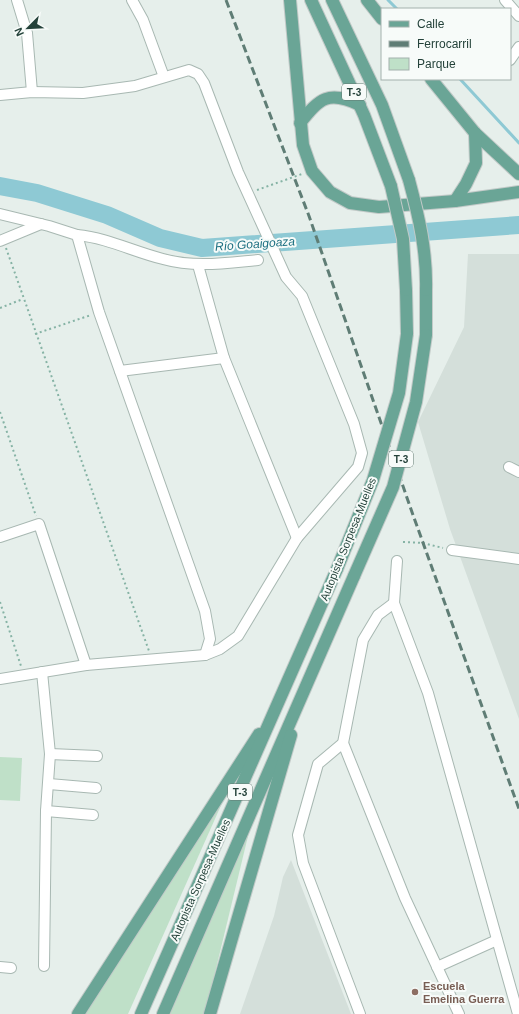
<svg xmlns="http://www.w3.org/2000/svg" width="519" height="1014" viewBox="0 0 519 1014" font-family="Helvetica,sans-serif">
  <rect width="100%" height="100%" fill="#e6efeb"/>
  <g fill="#d4dfda">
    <path d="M 468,254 L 519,254 L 519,719 L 450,529 L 418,422 L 464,327 Z"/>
    <path d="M 291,860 L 351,1014 L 240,1014 L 274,916 L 283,877 Z"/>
  </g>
  <g fill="#bfe0c8">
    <path d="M 0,757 L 22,758 L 20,801 L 0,800 Z"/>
    <path d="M 227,792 L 128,1014 L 81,1014 Z"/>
    <path d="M 256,803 L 205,1014 L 170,1014 Z"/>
  </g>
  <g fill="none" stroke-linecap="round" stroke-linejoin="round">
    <g stroke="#8ec9d4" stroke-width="3">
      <path d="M 388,0 L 397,9"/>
      <path d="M 460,79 L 519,143"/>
    </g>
    <path stroke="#8ec9d4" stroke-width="18" d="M 0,186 L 37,193 L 107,215 L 160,238 L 202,248 L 519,225"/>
    <defs>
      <g id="minor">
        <path d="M 17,0 L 27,33 L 32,92"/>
        <path d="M 132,0 L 143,20 L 164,77"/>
        <path d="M 505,0 L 519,16"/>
        <path d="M 510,60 L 519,47"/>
        <path d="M 0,95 L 32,92 L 83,93 L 135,86 L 189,70 L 198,74 L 204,83 L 238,172 L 286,277 L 302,296 L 354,424 L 362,453 L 358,467 L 297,538 L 238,636 L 220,649 L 205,655 L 86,665 L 0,679"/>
        <path d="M 0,214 L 49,226 L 77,235 L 99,312 L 205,611 L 210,639 L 205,655"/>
        <path d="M 77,235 C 108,238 134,252 163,259 C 195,268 226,263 258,260"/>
        <path d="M 0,241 L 41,224"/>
        <path d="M 198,265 L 224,358 L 297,538"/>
        <path d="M 120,371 L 224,358"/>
        <path d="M 509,467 L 519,472"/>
        <path d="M 0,537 L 39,524 L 86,665"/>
        <path d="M 452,550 L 519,559"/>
        <path d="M 397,561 L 394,603 L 428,693 L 518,1014"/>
        <path d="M 42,672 L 50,754 L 46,811 L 44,966"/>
        <path d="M 343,743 L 405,898 L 459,1014"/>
        <path d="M 50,754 L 97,756"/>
        <path d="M 49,784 L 96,788"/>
        <path d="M 46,811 L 93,815"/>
        <path d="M 0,967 L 11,968"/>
        <path d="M 437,967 L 497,940"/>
        <path d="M 360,1014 L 303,863 L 298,835 L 318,764 L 343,743 L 363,640 L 378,615 L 394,603"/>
      </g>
      <g id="major">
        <path d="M 290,0 L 303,145 L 312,171 L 330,192 L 350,203 L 379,207 L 455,201 L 519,192"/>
        <path d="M 311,0 L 364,115 L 391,186"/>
        <path d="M 332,0 L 382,105 L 409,180"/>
        <path d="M 367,0 L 382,19"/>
        <path d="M 431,79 L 475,133 L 519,174"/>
        <path d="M 300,123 C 320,98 328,90 360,105"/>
        <path d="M 455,201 L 466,184 L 476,163 L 475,133"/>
        <path d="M 406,290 L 407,334"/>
        <path d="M 426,335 L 426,290"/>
        <path d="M 78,1014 L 259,734"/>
        <path d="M 141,1014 L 337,569"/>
        <path d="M 163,1014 L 354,576"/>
        <path d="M 210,1014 L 291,735"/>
      </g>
    </defs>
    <use href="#minor" stroke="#a8b8b2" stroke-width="12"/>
    <use href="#major" stroke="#c2cac8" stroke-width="14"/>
    <g stroke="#86b3a5" stroke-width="2" stroke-dasharray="2 3" stroke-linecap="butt">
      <path d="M 257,190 L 302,174"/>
      <path d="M 6,248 L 149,651"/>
      <path d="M 0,308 L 23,299"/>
      <path d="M 35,334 L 91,315"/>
      <path d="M 0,412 L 36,516"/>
      <path d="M 403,542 L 423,543 L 443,548"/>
      <path d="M 0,602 L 21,666"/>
    </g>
    <use href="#minor" stroke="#fff" stroke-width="10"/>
    <use href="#major" stroke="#6aa596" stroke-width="12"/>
    <path stroke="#5f7d75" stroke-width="3" stroke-dasharray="8 4" stroke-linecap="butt" d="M 226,0 L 309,216 L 413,515 L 519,809"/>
    <defs>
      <g id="major-bridge">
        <path d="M 409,180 C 419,217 427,252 426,290"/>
        <path d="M 391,186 L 403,239 L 406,290"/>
        <path d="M 337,569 L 373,480 L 399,393 L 407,334"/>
        <path d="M 354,576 L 393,487 L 416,402 L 426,335"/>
      </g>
    </defs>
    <use href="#major-bridge" stroke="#c2cac8" stroke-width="14" stroke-linecap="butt"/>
    <use href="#major-bridge" stroke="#6aa596" stroke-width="12"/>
  </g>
  <circle fill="#8d6e63" stroke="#f7fbf9" stroke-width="1.5" cx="415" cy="992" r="4"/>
  <g text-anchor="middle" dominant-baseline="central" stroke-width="4" stroke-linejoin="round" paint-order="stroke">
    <g fill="#f7fbf9" stroke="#637a73" stroke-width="1">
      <rect x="342" y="84" width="24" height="16" rx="3"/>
      <rect x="389" y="451" width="24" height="16" rx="3"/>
      <rect x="228" y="784" width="24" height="16" rx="3"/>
    </g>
    <g font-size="10" font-weight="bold" fill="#24423a">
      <text x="354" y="92">T-3</text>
      <text x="401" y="459">T-3</text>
      <text x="240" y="792">T-3</text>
    </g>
    <g font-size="11" fill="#24423a" stroke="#f7fbf9">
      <text transform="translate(348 539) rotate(-68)">Autopista Sorpesa-Muelles</text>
      <text transform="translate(200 880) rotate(-66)">Autopista Sorpesa-Muelles</text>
    </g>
    <g font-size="11" font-weight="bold" fill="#785e54" stroke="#f7fbf9" text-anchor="start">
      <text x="423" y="986">Escuela<tspan x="423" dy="13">Emelina Guerra</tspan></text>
    </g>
    <g font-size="12" font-style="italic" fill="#1c6f80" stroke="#f7fbf9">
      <text transform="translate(255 244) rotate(-4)">Río Goaigoaza</text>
    </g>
  </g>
  <rect x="381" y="8" width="130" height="72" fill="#f7fbf9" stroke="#a3b1ad"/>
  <rect x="389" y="21" width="20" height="6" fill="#6aa596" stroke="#a3b1ad"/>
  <text x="417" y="28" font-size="12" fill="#24423a">Calle</text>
  <rect x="389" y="41" width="20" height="6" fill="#5f7d75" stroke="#a3b1ad"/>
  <text x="417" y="48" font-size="12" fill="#24423a">Ferrocarril</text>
  <rect x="389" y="58" width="20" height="12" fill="#bfe0c8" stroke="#a3b1ad"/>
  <text x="417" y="68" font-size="12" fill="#24423a">Parque</text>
  <g transform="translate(28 28) rotate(246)" stroke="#f7fbf9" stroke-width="3" paint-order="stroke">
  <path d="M0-3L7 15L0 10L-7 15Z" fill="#24423a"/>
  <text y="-6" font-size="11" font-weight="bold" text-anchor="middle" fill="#24423a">N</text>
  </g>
</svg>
